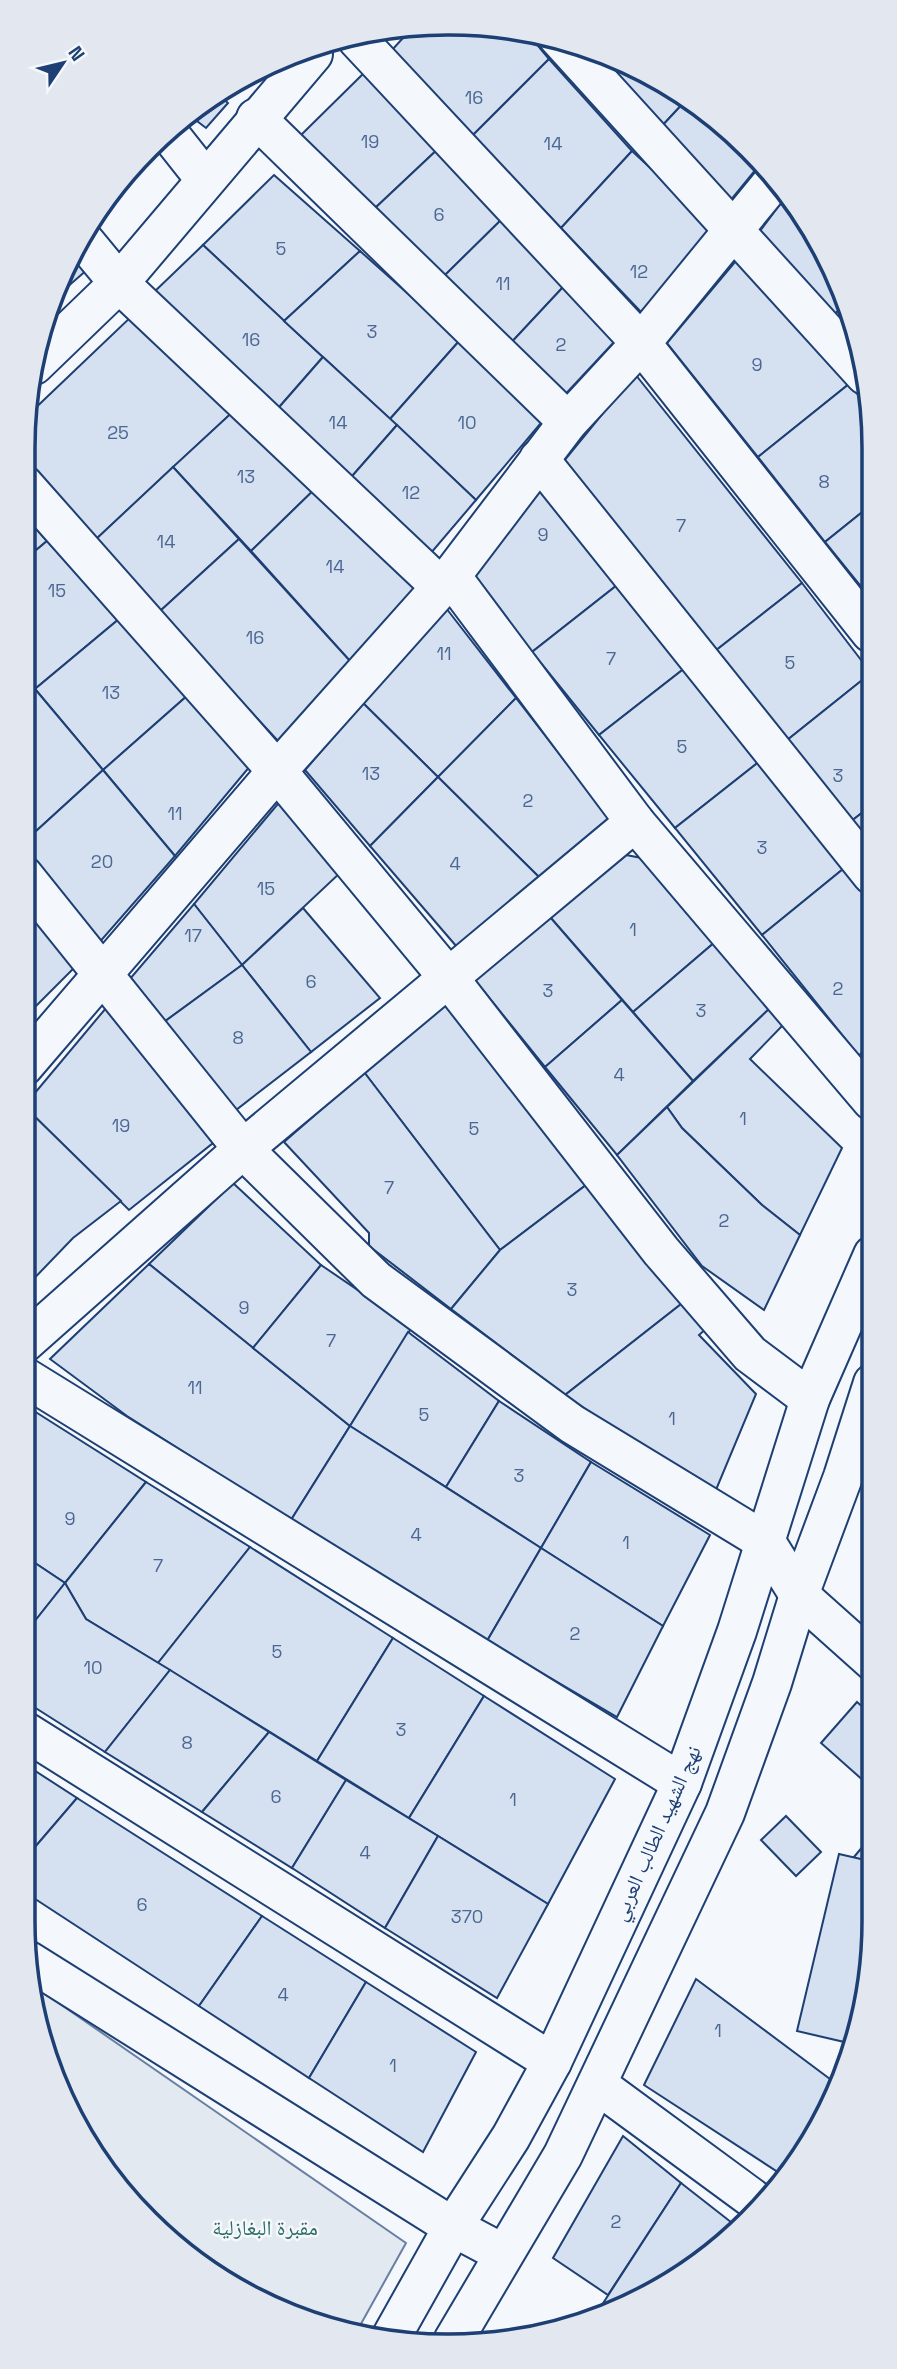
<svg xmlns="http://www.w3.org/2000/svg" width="897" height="2369" viewBox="0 0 897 2369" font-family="'Space Grotesk','Noto Naskh Arabic',sans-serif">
  <rect width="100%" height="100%" fill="#f4f7fb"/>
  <path fill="#e3e9f0" stroke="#687fa3" stroke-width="2" d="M 34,1986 L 406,2243 L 357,2331 L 236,2289 L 128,2201 L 45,2058 Z"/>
  <g fill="#d5e0f0" stroke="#1d3f73" stroke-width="2">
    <path d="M 412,28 L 529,35 L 549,59 L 473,135 L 392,50 Z"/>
    <path d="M 588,50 L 617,63 L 608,72 Z"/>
    <path d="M 549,59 L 632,151 L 561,228 L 473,135 Z"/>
    <path d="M 617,63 L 685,94 L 688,98 L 661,127 L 608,72 Z"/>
    <path d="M 369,68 L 440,147 L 373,210 L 300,136 Z"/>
    <path d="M 219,95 L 228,103 L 206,128 L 193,118 Z"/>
    <path d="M 688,98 L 762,162 L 730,201 L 661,127 Z"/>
    <path d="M 440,147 L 503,218 L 441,279 L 373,210 Z"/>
    <path d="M 632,151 L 714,227 L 642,313 L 561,228 Z"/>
    <path d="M 274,175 L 360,251 L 284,321 L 203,245 Z"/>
    <path d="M 787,195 L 831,261 L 844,305 L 835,314 L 757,235 Z"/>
    <path d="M 503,218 L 564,286 L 507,347 L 441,279 Z"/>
    <path d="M 203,245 L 323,357 L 274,413 L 152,294 Z"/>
    <path d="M 360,251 L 460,340 L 390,419 L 284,321 Z"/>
    <path d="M 740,256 L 849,384 L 758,457 L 667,343 Z"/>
    <path d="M 77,257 L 88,269 L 58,295 Z"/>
    <path d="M 564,286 L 615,341 L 560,400 L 507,347 Z"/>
    <path d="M 844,305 L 852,330 L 835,314 Z"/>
    <path d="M 136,312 L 238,407 L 93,542 L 23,466 L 27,416 Z"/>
    <path d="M 460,340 L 546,417 L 476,500 L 390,419 Z"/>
    <path d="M 323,357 L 397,425 L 346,483 L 274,413 Z"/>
    <path d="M 635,374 L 802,583 L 710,655 L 559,467 Z"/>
    <path d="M 849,384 L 871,410 L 871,505 L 825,542 L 758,457 Z"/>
    <path d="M 238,407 L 320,484 L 251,551 L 173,467 Z"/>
    <path d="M 397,425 L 476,500 L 425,560 L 346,483 Z"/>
    <path d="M 173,467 L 239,539 L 159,612 L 93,542 Z"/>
    <path d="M 320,484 L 422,580 L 350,661 L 251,551 Z"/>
    <path d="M 542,489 L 621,582 L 532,652 L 471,578 Z"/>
    <path d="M 871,505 L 871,599 L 825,542 Z"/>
    <path d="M 23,514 L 47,541 L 23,561 Z"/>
    <path d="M 239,539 L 350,661 L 279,742 L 159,612 Z"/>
    <path d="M 47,541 L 119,619 L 35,689 L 23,674 L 23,561 Z"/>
    <path d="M 621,582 L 690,664 L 599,735 L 532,652 Z"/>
    <path d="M 802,583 L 871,673 L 781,745 L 710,655 Z"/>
    <path d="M 446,608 L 516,698 L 438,777 L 363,703 Z"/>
    <path d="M 119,619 L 188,695 L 103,770 L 35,689 Z"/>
    <path d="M 690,664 L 765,757 L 675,828 L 599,735 Z"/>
    <path d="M 871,673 L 872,805 L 845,826 L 781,745 Z"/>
    <path d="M 23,674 L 35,689 L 23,700 Z"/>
    <path d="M 35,689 L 103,770 L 23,843 L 23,700 Z"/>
    <path d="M 188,695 L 251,765 L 175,856 L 103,770 Z"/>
    <path d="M 516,698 L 613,823 L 542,880 L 438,777 Z"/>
    <path d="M 363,703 L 438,777 L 370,846 L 305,770 Z"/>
    <path d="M 765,757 L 848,865 L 762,935 L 675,828 Z"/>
    <path d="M 103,770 L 175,856 L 98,944 L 23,847 L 23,843 Z"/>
    <path d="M 438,777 L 542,880 L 457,947 L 370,846 Z"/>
    <path d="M 282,799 L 341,872 L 242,965 L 194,904 Z"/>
    <path d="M 872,805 L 872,858 L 845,826 Z"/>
    <path d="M 626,855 L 647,859 L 715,942 L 633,1012 L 550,917 Z"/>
    <path d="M 848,865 L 872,896 L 872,1040 L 859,1056 L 762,935 Z"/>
    <path d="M 194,904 L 242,965 L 164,1022 L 129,980 Z"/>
    <path d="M 31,907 L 79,963 L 23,1019 L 23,915 Z"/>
    <path d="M 303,908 L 380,998 L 311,1052 L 242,965 Z"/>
    <path d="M 550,917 L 622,1000 L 545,1067 L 474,979 Z"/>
    <path d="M 715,942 L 770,1008 L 693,1081 L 633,1012 Z"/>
    <path d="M 242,965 L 311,1052 L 236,1110 L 164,1022 Z"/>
    <path d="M 622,1000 L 693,1081 L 617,1155 L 545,1067 Z"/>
    <path d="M 443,1002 L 586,1185 L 500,1250 L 364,1072 Z"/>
    <path d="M 106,1008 L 213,1143 L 129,1210 L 24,1106 Z"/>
    <path d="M 770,1008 L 784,1024 L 750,1059 L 842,1148 L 800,1235 L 762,1205 L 682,1128 L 667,1107 Z"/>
    <path d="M 364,1072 L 500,1250 L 451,1309 L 369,1246 L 369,1233 L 284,1142 Z"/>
    <path d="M 24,1106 L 121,1201 L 73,1238 L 23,1290 Z"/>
    <path d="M 667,1107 L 682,1128 L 762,1205 L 800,1235 L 764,1310 L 702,1266 L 617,1155 Z"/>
    <path d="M 233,1183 L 321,1265 L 253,1348 L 149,1264 Z"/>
    <path d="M 586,1185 L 658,1277 L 663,1273 L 685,1301 L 565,1395 L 451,1309 L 500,1250 Z"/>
    <path d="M 149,1264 L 350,1426 L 291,1520 L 127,1416 L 50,1359 Z"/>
    <path d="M 321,1265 L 412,1327 L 350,1426 L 253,1348 Z"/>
    <path d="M 685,1301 L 707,1328 L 699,1335 L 756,1394 L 713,1497 L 565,1395 Z"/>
    <path d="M 408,1332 L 499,1401 L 446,1487 L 350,1426 Z"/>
    <path d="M 499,1401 L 591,1462 L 541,1548 L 446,1487 Z"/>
    <path d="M 23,1404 L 146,1482 L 65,1583 L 23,1555 Z"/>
    <path d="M 350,1426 L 541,1548 L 487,1641 L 291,1520 Z"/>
    <path d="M 591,1462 L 710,1535 L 663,1626 L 541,1548 Z"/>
    <path d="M 146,1482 L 250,1547 L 158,1663 L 86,1619 L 65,1583 Z"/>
    <path d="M 250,1547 L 393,1638 L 317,1761 L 158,1663 Z"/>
    <path d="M 541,1548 L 663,1626 L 617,1717 L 487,1641 Z"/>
    <path d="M 23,1555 L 65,1583 L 23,1636 Z"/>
    <path d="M 65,1583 L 86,1619 L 170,1670 L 105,1752 L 23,1700 L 23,1636 Z"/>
    <path d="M 393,1638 L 484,1696 L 409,1818 L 317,1761 Z"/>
    <path d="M 170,1670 L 269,1732 L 202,1812 L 105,1752 Z"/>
    <path d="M 484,1696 L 615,1779 L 548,1904 L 409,1818 Z"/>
    <path d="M 857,1702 L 874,1717 L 874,1790 L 821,1743 Z"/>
    <path d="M 269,1732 L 346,1780 L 292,1868 L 202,1812 Z"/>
    <path d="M 23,1763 L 77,1798 L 23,1861 Z"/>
    <path d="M 346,1780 L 438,1836 L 385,1928 L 292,1868 Z"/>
    <path d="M 77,1798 L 262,1916 L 199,2006 L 23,1891 L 23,1861 Z"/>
    <path d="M 786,1816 L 821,1852 L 796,1876 L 761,1840 Z"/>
    <path d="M 874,1833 L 874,1874 L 854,1857 Z"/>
    <path d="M 438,1836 L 548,1904 L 497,1998 L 385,1928 Z"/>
    <path d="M 839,1854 L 874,1862 L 874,1921 L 860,2031 L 853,2044 L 797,2031 Z"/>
    <path d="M 262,1916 L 366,1982 L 309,2078 L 199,2006 Z"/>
    <path d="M 696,1979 L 834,2082 L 787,2178 L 644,2085 Z"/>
    <path d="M 366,1982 L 476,2052 L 423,2152 L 309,2078 Z"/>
    <path d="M 623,2136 L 681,2183 L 608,2295 L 553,2258 Z"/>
    <path d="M 681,2183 L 736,2226 L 685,2275 L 598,2311 Z"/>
  </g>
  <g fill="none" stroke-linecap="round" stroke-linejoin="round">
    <defs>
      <g id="minor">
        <path d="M 558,37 L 865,375"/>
        <path d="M 357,39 L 641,343 L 871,633"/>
        <path d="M 256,118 L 568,422"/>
        <path d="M 171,136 L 205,179"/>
        <path d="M 85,242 L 119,283 L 441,587"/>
        <path d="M 34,365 L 119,283 L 313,54"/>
        <path d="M 539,459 L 872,875"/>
        <path d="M 23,484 L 277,771 L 447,976 L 661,1251 L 750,1354 L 810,1399"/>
        <path d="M 451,576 L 635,822 L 872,1101"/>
        <path d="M 23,875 L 243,1149 L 376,1280 L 572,1424 L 766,1542 L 799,1595 L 874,1662"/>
        <path d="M 23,1067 L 277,771 L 451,576 L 568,422 L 641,343 L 776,178"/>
        <path d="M 23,1344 L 243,1149 L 635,822"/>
        <path d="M 23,1376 L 682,1783"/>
        <path d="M 23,1730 L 552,2062"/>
        <path d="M 598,2085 L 760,2204"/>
      </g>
      <path id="tertiary" d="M 29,1961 L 453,2227 L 502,2253"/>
      <g id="primary">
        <path d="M 389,2341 L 453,2227 L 511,2137 L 552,2062 L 682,1783 L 737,1631 L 810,1399 L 873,1255"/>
        <path d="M 453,2341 L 563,2155 L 725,1813 L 772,1683 L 799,1595 L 843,1477 L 873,1383"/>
      </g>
    </defs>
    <use href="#minor" stroke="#1d3f73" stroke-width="42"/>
    <use href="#tertiary" stroke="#1d3f73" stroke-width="42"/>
    <use href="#primary" stroke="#1d3f73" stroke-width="42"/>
    <use href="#minor" stroke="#f4f7fb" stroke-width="38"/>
    <use href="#tertiary" stroke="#f4f7fb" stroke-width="38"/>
    <use href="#primary" stroke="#f4f7fb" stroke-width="38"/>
  </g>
  <g text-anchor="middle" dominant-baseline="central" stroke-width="5" stroke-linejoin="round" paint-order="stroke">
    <g font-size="18" fill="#4b6792">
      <text x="474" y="97">16</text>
      <text x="370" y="141">19</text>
      <text x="553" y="143">14</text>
      <text x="439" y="214">6</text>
      <text x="281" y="248">5</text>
      <text x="639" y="271">12</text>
      <text x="503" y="283">11</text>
      <text x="372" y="331">3</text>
      <text x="251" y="339">16</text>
      <text x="561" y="344">2</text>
      <text x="757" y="364">9</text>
      <text x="338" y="422">14</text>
      <text x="467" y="422">10</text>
      <text x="118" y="432">25</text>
      <text x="246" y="476">13</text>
      <text x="824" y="481">8</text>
      <text x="411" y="492">12</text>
      <text x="681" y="525">7</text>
      <text x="543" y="534">9</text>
      <text x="166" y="541">14</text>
      <text x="335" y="566">14</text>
      <text x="57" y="590">15</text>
      <text x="255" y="637">16</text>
      <text x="444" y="653">11</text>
      <text x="611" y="658">7</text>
      <text x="790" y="662">5</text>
      <text x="111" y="692">13</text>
      <text x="682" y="746">5</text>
      <text x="371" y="773">13</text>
      <text x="838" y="775">3</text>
      <text x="528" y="800">2</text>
      <text x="175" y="813">11</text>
      <text x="762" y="847">3</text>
      <text x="102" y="861">20</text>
      <text x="455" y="863">4</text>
      <text x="266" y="888">15</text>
      <text x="633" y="929">1</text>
      <text x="193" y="935">17</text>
      <text x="311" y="981">6</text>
      <text x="838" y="988">2</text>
      <text x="548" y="990">3</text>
      <text x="701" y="1010">3</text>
      <text x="238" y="1037">8</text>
      <text x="619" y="1074">4</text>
      <text x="743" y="1118">1</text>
      <text x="121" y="1125">19</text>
      <text x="474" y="1128">5</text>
      <text x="389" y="1187">7</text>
      <text x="724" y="1220">2</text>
      <text x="572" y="1289">3</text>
      <text x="244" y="1307">9</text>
      <text x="331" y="1340">7</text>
      <text x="195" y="1387">11</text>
      <text x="424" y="1414">5</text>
      <text x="672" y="1418">1</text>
      <text x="519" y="1475">3</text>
      <text x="70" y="1518">9</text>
      <text x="416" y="1534">4</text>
      <text x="626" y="1542">1</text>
      <text x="158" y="1565">7</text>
      <text x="575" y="1633">2</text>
      <text x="277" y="1651">5</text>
      <text x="93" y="1667">10</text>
      <text x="401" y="1729">3</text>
      <text x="187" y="1742">8</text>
      <text x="276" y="1796">6</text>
      <text x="513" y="1799">1</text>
      <text x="365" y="1852">4</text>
      <text x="142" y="1904">6</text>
      <text x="467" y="1916">370</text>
      <text x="283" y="1994">4</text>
      <text x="718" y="2030">1</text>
      <text x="393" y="2065">1</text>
      <text x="616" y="2221">2</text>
    </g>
    <g font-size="21" fill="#1d3f73" stroke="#f4f7fb">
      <text transform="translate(656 1833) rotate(-66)">نهج الشهيد الطالب العربي</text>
    </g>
    <g font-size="21" fill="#2c6c60" stroke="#f4f7fb">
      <text x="265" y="2227">مقبرة البغازلية</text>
    </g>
  </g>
  <path d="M0 0H897V2369H0ZM448 35H449A413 413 0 0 1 862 448V1921A413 413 0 0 1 449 2334H448A413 413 0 0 1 35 1921V448A413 413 0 0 1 448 35Z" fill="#e3e8f0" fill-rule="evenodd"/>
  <path fill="none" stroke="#1d3f73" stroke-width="3.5" d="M448 35H449A413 413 0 0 1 862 448V1921A413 413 0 0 1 449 2334H448A413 413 0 0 1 35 1921V448A413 413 0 0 1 448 35Z"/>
  <g transform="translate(63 63) rotate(55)" stroke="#f4f7fb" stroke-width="5" paint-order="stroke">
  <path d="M0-5L12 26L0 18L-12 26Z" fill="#1d3f73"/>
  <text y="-10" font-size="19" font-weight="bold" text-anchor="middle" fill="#1d3f73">N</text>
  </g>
</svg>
